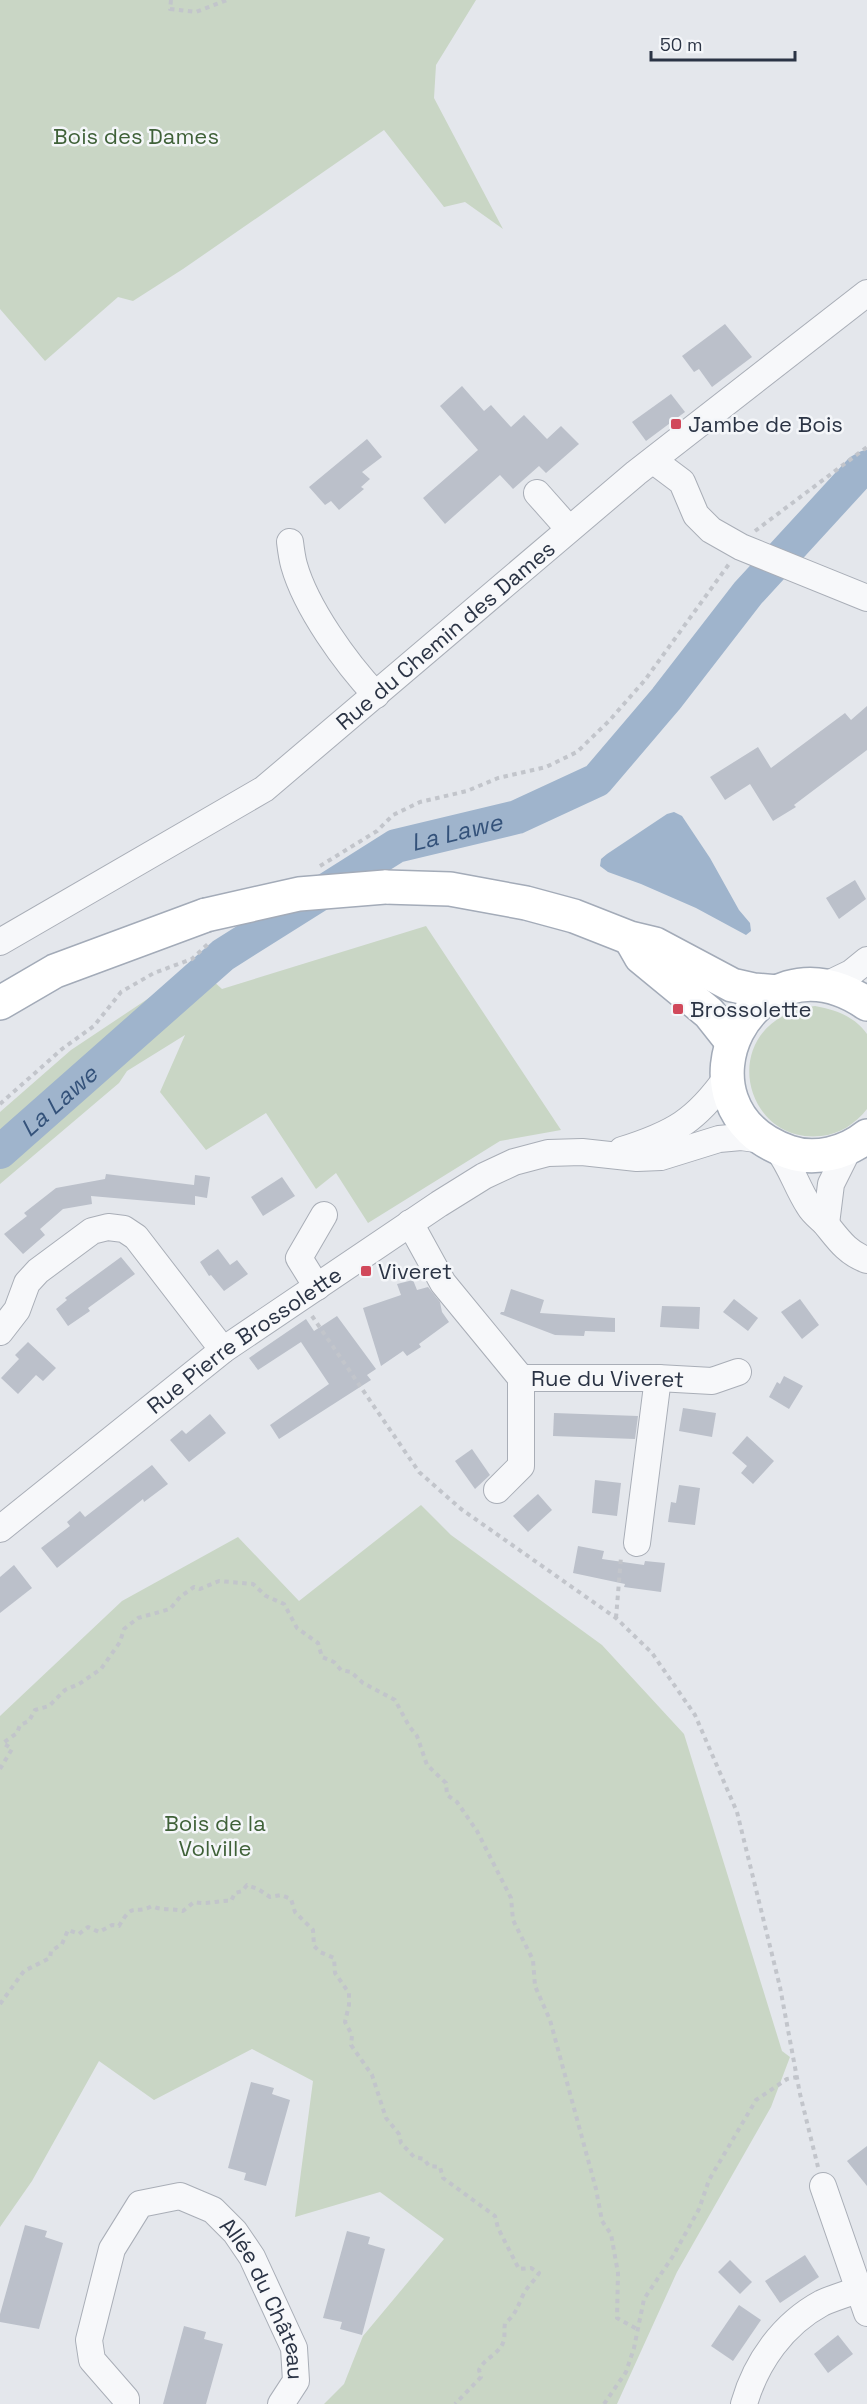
<svg xmlns="http://www.w3.org/2000/svg" width="867" height="2404" viewBox="0 0 867 2404" font-family="'Space Grotesk',sans-serif">
  <rect width="100%" height="100%" fill="#e4e7ec"/>
  <g fill="#c9d6c5">
    <path d="M 0,0 L 476,0 L 436,65 L 434,98 L 503,229 L 465,202 L 444,207 L 384,130 L 183,269 L 133,301 L 118,297 L 45,361 L 0,309 Z"/>
    <path d="M 426,926 L 561,1130 L 500,1141 L 368,1223 L 336,1173 L 316,1189 L 266,1113 L 206,1150 L 160,1092 L 185,1035 L 127,1071 L 119,1083 L 0,1184 L 0,1112 L 71,1050 L 197,966 L 222,989 Z"/>
    <path d="M 815,1006 C 836,1010 854,1016 867,1034 L 867,1109 C 855,1124 840,1134 821,1136 C 740,1145 714,1020 815,1006 Z"/>
    <path d="M 421,1505 L 451,1535 L 602,1645 L 684,1734 L 782,2051 L 790,2057 L 771,2107 L 677,2272 L 617,2404 L 324,2404 L 344,2384 L 363,2336 L 444,2239 L 380,2192 L 295,2217 L 313,2081 L 252,2049 L 154,2100 L 99,2061 L 32,2181 L 0,2227 L 0,1716 L 122,1601 L 238,1537 L 299,1601 Z"/>
  </g>
  <path fill="#9fb4cc" d="M 674,812 L 682,816 L 710,858 L 739,910 L 750,923 L 751,931 L 746,935 L 696,908 L 641,884 L 608,872 L 600,866 L 601,859 L 607,854 L 667,814 Z"/>
  <g fill="none" stroke-linecap="round" stroke-linejoin="round">
    <path stroke="#9fb4cc" stroke-width="34" id="s1" d="M 0,1152 L 223,955 L 396,846 L 517,817 L 597,780 L 666,699 L 748,593 L 860,471 L 867,467"/>
  </g>
  <g fill="#bbc0ca">
    <path d="M 725,324 L 752,357 L 712,387 L 699,369 L 694,372 L 682,356 Z"/>
    <path d="M 462,386 L 484,411 L 491,405 L 511,427 L 524,415 L 547,439 L 561,426 L 579,444 L 546,473 L 539,466 L 513,489 L 500,475 L 445,524 L 423,498 L 478,450 L 440,406 Z"/>
    <path d="M 671,394 L 685,412 L 646,441 L 632,422 Z"/>
    <path d="M 367,439 L 382,457 L 362,472 L 370,479 L 361,487 L 364,489 L 339,510 L 331,501 L 325,505 L 309,487 Z"/>
    <path d="M 867,706 L 867,750 L 794,805 L 796,807 L 773,821 L 750,784 L 725,800 L 710,777 L 758,747 L 771,768 L 845,713 L 851,720 Z"/>
    <path d="M 855,880 L 866,899 L 839,919 L 826,898 Z"/>
    <path d="M 106,1174 L 194,1185 L 195,1175 L 210,1177 L 207,1198 L 195,1196 L 195,1205 L 91,1196 L 92,1204 L 63,1209 L 40,1229 L 45,1235 L 23,1254 L 4,1234 L 27,1216 L 24,1213 L 56,1188 L 105,1179 Z"/>
    <path d="M 282,1177 L 295,1196 L 263,1216 L 251,1197 Z"/>
    <path d="M 218,1249 L 230,1265 L 237,1260 L 248,1274 L 224,1291 L 211,1275 L 209,1276 L 200,1262 Z"/>
    <path d="M 121,1257 L 135,1274 L 88,1308 L 90,1311 L 68,1326 L 56,1309 L 67,1300 L 65,1298 Z"/>
    <path d="M 413,1280 L 417,1290 L 428,1287 L 440,1302 L 442,1312 L 449,1322 L 419,1344 L 421,1347 L 407,1356 L 403,1351 L 381,1366 L 363,1308 L 401,1295 L 397,1284 Z"/>
    <path d="M 511,1289 L 544,1300 L 540,1313 L 615,1318 L 615,1332 L 585,1331 L 584,1336 L 555,1335 L 500,1314 L 501,1312 L 504,1312 Z"/>
    <path d="M 734,1299 L 758,1318 L 748,1331 L 723,1312 Z"/>
    <path d="M 800,1299 L 819,1325 L 802,1339 L 781,1312 Z"/>
    <path d="M 662,1306 L 700,1307 L 699,1329 L 660,1327 Z"/>
    <path d="M 337,1316 L 376,1369 L 367,1375 L 371,1380 L 279,1439 L 270,1425 L 329,1384 L 301,1342 L 258,1370 L 249,1358 L 306,1319 L 314,1331 Z"/>
    <path d="M 28,1342 L 56,1368 L 43,1381 L 36,1375 L 18,1394 L 1,1378 L 19,1359 L 15,1355 Z"/>
    <path d="M 784,1376 L 803,1386 L 789,1409 L 769,1397 L 777,1382 L 780,1384 Z"/>
    <path d="M 683,1408 L 716,1413 L 712,1437 L 679,1431 Z"/>
    <path d="M 554,1413 L 638,1416 L 635,1439 L 553,1436 Z"/>
    <path d="M 210,1414 L 226,1433 L 189,1462 L 170,1440 L 182,1430 L 186,1434 Z"/>
    <path d="M 747,1436 L 774,1461 L 753,1484 L 741,1473 L 747,1466 L 732,1453 Z"/>
    <path d="M 472,1449 L 490,1475 L 475,1489 L 455,1461 Z"/>
    <path d="M 152,1465 L 168,1484 L 144,1502 L 143,1499 L 57,1568 L 41,1548 L 70,1526 L 67,1522 L 80,1511 L 85,1517 Z"/>
    <path d="M 595,1480 L 621,1483 L 617,1516 L 592,1513 Z"/>
    <path d="M 679,1485 L 700,1488 L 695,1525 L 668,1522 L 671,1502 L 676,1503 Z"/>
    <path d="M 538,1494 L 552,1510 L 528,1532 L 513,1516 Z"/>
    <path d="M 578,1546 L 604,1551 L 602,1559 L 644,1565 L 645,1561 L 665,1563 L 661,1592 L 624,1587 L 625,1584 L 573,1573 Z"/>
    <path d="M 14,1565 L 32,1588 L 0,1613 L 0,1577 Z"/>
    <path d="M 251,2082 L 274,2088 L 272,2094 L 290,2100 L 266,2186 L 244,2180 L 246,2173 L 228,2168 Z"/>
    <path d="M 867,2146 L 867,2186 L 847,2161 Z"/>
    <path d="M 25,2225 L 47,2231 L 45,2237 L 63,2243 L 39,2329 L 0,2322 L 0,2314 Z"/>
    <path d="M 347,2231 L 370,2237 L 368,2244 L 385,2249 L 362,2335 L 340,2329 L 342,2322 L 323,2318 Z"/>
    <path d="M 805,2255 L 819,2277 L 780,2303 L 765,2281 Z"/>
    <path d="M 730,2260 L 752,2282 L 740,2294 L 718,2272 Z"/>
    <path d="M 739,2305 L 761,2320 L 733,2361 L 711,2346 Z"/>
    <path d="M 184,2326 L 206,2332 L 204,2339 L 223,2344 L 206,2404 L 163,2404 Z"/>
    <path d="M 838,2335 L 853,2354 L 828,2373 L 814,2354 Z"/>
  </g>
  <g fill="none" stroke-linecap="round" stroke-linejoin="round">
    <defs>
      <g id="minor">
        <path d="M 654,461 L 682,482 L 696,515 L 711,530 L 741,547 L 867,598"/>
        <path d="M 537,493 L 569,529"/>
        <path d="M 290,542 C 291,550 292,558 294,565 C 306,608 346,663 376,695"/>
        <path id="s2" d="M 0,942 L 264,789 L 636,473 L 867,293"/>
        <path d="M 826,985 L 851,973 L 867,960"/>
        <path d="M 777,1148 C 792,1168 796,1186 809,1206 C 813,1213 820,1218 825,1223 C 838,1239 847,1253 867,1260"/>
        <path d="M 622,1150 C 673,1134 696,1121 727,1077"/>
        <path id="s3" d="M 410,1223 L 443,1283 L 521,1378 L 658,1378 L 712,1381 L 738,1372"/>
        <path d="M 826,1224 L 831,1184 L 849,1148"/>
        <path d="M 317,1287 L 299,1258 L 324,1215"/>
        <path d="M 0,1332 L 17,1310 L 27,1283 L 38,1271 L 92,1231 L 108,1227 L 124,1229 L 136,1237 L 223,1350"/>
        <path d="M 497,1490 L 521,1466 L 521,1378"/>
        <path id="s4" d="M 0,1529 L 223,1350 L 439,1204 L 484,1176 L 514,1162 L 548,1153 L 582,1152 L 637,1158 L 661,1157 L 719,1139 L 741,1137 L 763,1140"/>
        <path d="M 637,1543 L 658,1378"/>
        <path d="M 823,2186 L 867,2313"/>
        <path id="s5" d="M 126,2404 L 126,2399 L 92,2360 L 89,2340 L 112,2249 L 140,2204 L 180,2196 L 213,2210 L 235,2232 L 252,2257 L 294,2348 L 296,2381 L 281,2404"/>
        <path d="M 744,2404 C 756,2362 783,2324 822,2303 C 833,2298 846,2294 858,2290"/>
      </g>
      <g id="major">
        <path d="M 385,887 L 450,889 L 526,903 L 574,916 L 630,938 L 655,944 L 732,985 L 754,990 L 778,992"/>
        <path d="M 633,943 L 641,957 L 709,1013 L 732,1042"/>
        <path d="M 0,1003 L 55,971 L 206,915"/>
        <path d="M 867,1004 C 752,925 662,1108 789,1152 C 815,1161 846,1153 867,1136"/>
      </g>
    </defs>
    <use href="#minor" stroke="#a9aeb7" stroke-width="28"/>
    <use href="#major" stroke="#a3abb8" stroke-width="36"/>
    <g stroke="#c2c5cb" stroke-width="4" stroke-dasharray="4.5 4.5" stroke-linecap="butt">
      <path d="M 171,0 L 170,9 L 196,12 L 227,0"/>
      <path d="M 755,531 L 867,447"/>
      <path d="M 320,866 L 377,831 L 393,815 L 420,802 L 467,791 L 498,778 L 546,767 L 577,752 L 609,721 L 645,680 L 729,564"/>
      <path d="M 0,1104 L 62,1049 L 94,1026 L 121,992 L 154,973 L 192,959 L 210,942"/>
      <path d="M 312,1316 L 419,1472 L 461,1509 L 616,1618 L 652,1653 L 695,1715 L 737,1812 L 780,1987 L 800,2094 L 818,2167"/>
      <path d="M 616,1618 L 621,1557"/>
      <path d="M 0,1769 L 12,1749 L 3,1743 L 17,1733 L 20,1725 L 29,1721 L 35,1710 L 49,1706 L 65,1690 L 79,1684 L 101,1669 L 120,1642 L 124,1629 L 138,1618 L 170,1609 L 180,1597 L 194,1587 L 200,1589 L 219,1581 L 253,1584 L 266,1596 L 284,1604 L 297,1628 L 318,1643 L 322,1657 L 334,1662 L 341,1670 L 351,1672 L 363,1683 L 395,1700 L 409,1726 L 417,1736 L 427,1765 L 446,1783 L 447,1795 L 457,1802 L 477,1831 L 511,1898 L 513,1920 L 533,1960 L 535,1986 L 550,2020 L 596,2189 L 602,2221 L 611,2234 L 618,2273 L 617,2318 L 637,2329"/>
      <path d="M 0,2004 L 24,1971 L 50,1958 L 51,1951 L 62,1944 L 68,1930 L 79,1934 L 88,1927 L 99,1932 L 112,1925 L 119,1926 C 134,1900 133,1916 152,1906 C 162,1911 171,1908 183,1911 L 194,1902 C 208,1905 218,1900 231,1901 L 235,1893 L 242,1891 L 247,1885 L 258,1889 L 270,1897 L 281,1895 L 291,1899 L 295,1912 L 313,1930 L 314,1946 L 320,1952 L 334,1958 L 335,1973 L 349,1993 L 349,2005 L 345,2022 L 352,2035 L 351,2045 L 372,2075 L 386,2118 L 399,2134 L 401,2143 L 414,2157 L 424,2159 L 429,2166 L 440,2167 L 443,2178 L 495,2216 L 498,2228 L 519,2269 L 531,2268 L 539,2273 C 535,2280 528,2286 524,2293 C 518,2305 516,2315 505,2323 C 504,2329 505,2333 504,2339 C 502,2353 484,2358 479,2370 L 481,2377 L 455,2404"/>
      <path d="M 604,2404 L 626,2372 L 634,2348 L 644,2299 L 673,2256 L 699,2209 L 709,2180 L 756,2100 L 787,2079 L 797,2077"/>
    </g>
    <use href="#minor" stroke="#f7f8fa" stroke-width="26"/>
    <use href="#major" stroke="#fff" stroke-width="33"/>
    <defs>
      <path id="major-bridge" d="M 206,915 L 299,894 L 385,887"/>
    </defs>
    <use href="#major-bridge" stroke="#a3abb8" stroke-width="36" stroke-linecap="butt"/>
    <use href="#major-bridge" stroke="#fff" stroke-width="33"/>
  </g>
  <g fill="#d1495b" stroke="#f4f6f9" stroke-width="2">
    <rect x="670" y="418" width="12" height="12" rx="3"/>
    <rect x="672" y="1003" width="12" height="12" rx="3"/>
    <rect x="360" y="1265" width="12" height="12" rx="3"/>
  </g>
  <g text-anchor="middle" dominant-baseline="central" stroke-width="5" stroke-linejoin="round" paint-order="stroke">
    <g font-size="22" fill="#3f6138" stroke="#f4f6f9">
      <text x="136" y="136">Bois des Dames</text>
      <text x="215" y="1823">Bois de la<tspan x="215" dy="25">Volville</tspan></text>
    </g>
    <g font-size="22" fill="#2b3445" stroke="#f4f6f9" text-anchor="start">
      <text x="688" y="424">Jambe de Bois</text>
      <text x="690" y="1009">Brossolette</text>
      <text x="378" y="1271">Viveret</text>
    </g>
    <g font-size="22" fill="#2b3445" stroke="#f4f6f9">
      <text stroke="none"><textPath href="#s2" startOffset="543">Rue du Chemin des Dames</textPath></text>
      <text stroke="none"><textPath href="#s4" startOffset="309">Rue Pierre Brossolette</textPath></text>
      <text stroke="none"><textPath href="#s3" startOffset="278">Rue du Viveret</textPath></text>
      <text stroke="none"><textPath href="#s5" startOffset="405">Allée du Château</textPath></text>
    </g>
    <g font-size="24" font-style="italic" fill="#34527a" stroke="#f4f6f9">
      <text stroke="none"><textPath href="#s1" startOffset="564">La Lawe</textPath></text>
      <text stroke="none"><textPath href="#s1" startOffset="78">La Lawe</textPath></text>
    </g>
  </g>
  <path d="M651 51v9h144v-9" fill="none" stroke="#2b3445" stroke-width="3"/>
  <text x="660" y="51" font-size="18" fill="#2b3445" stroke="#f4f6f9" stroke-width="4.5" paint-order="stroke">50 m</text>
</svg>
